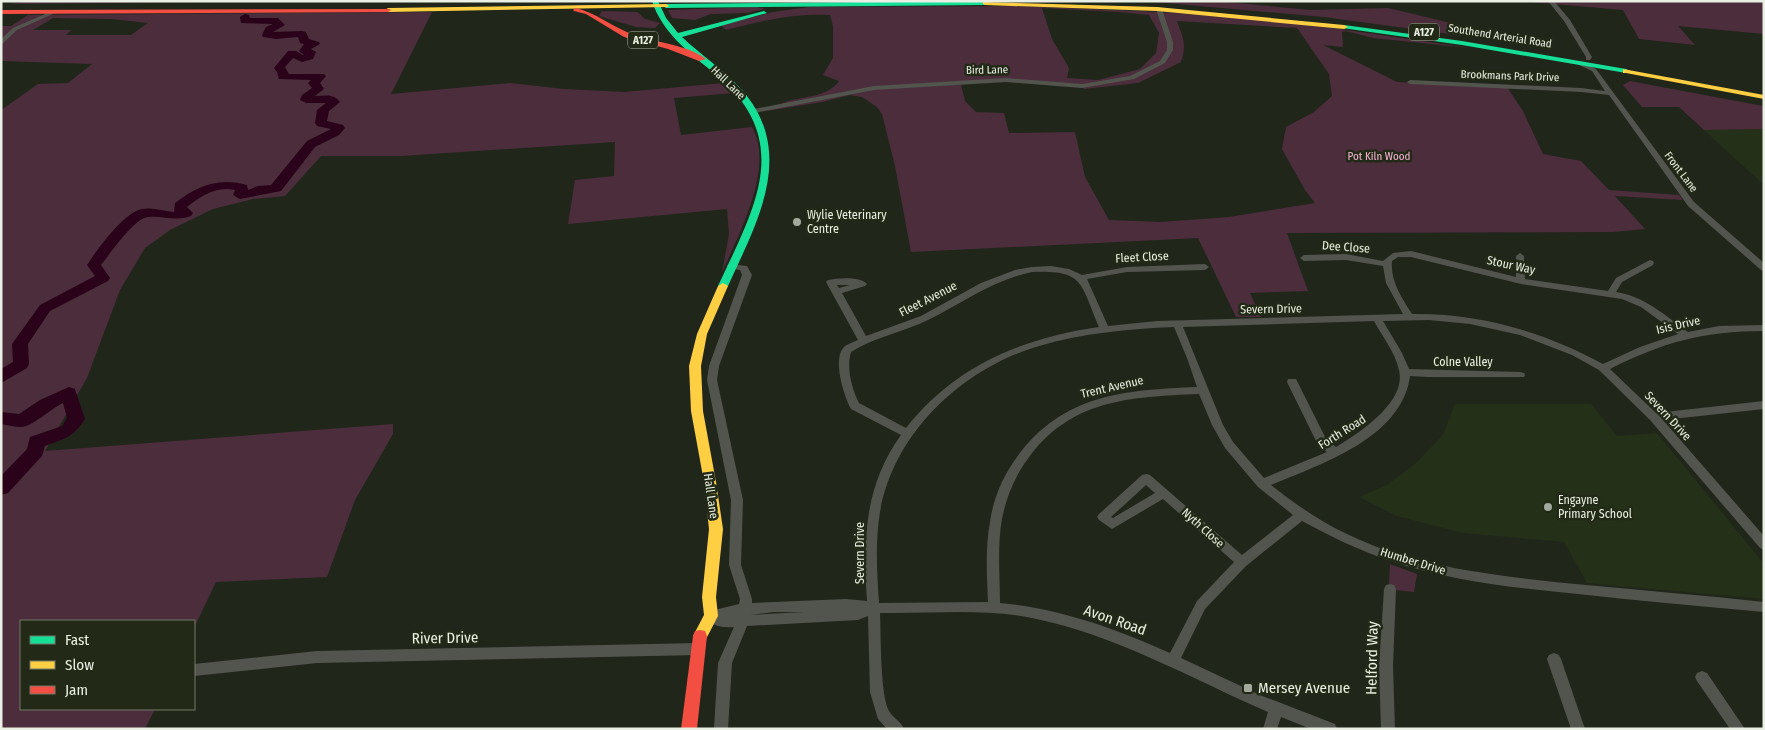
<svg xmlns="http://www.w3.org/2000/svg" width="1765" height="730" viewBox="0 0 1765 730" font-family="'Fira Sans Condensed',sans-serif">
  <rect width="100%" height="100%" fill="#21261b"/>
  <g fill="#253018">
    <path d="M 1764,129 L 1764,185 L 1704,130 Z"/>
    <path d="M 1455,404 L 1591,404 L 1617,436 L 1657,433 L 1764,564 L 1764,599 L 1587,583 L 1564,542 L 1463,533 L 1397,516 L 1359,497 L 1387,485 L 1416,463 L 1443,435 Z"/>
  </g>
  <g fill="#4b2d3c" fill-rule="evenodd">
    <path d="M 34,1 L 311,1 L 9,4 Z"/>
    <path d="M 1143,1 L 1217,1 L 1310,10 L 1388,8 L 1468,27 L 1479,38 L 1324,17 Z"/>
    <path d="M 1519,1 L 1764,1 L 1764,34 L 1678,26 L 1695,45 L 1639,39 L 1623,10 Z"/>
    <path d="M 757,7 L 765,9 L 747,13 L 711,14 L 695,20 L 672,18 L 668,10 Z"/>
    <path d="M 809,7 L 1023,6 L 1160,12 L 1292,22 L 1470,48 L 1373,38 L 1346,31 L 1342,32 L 1343,47 L 1323,45 L 1397,82 L 1507,87 L 1523,111 L 1543,154 L 1581,161 L 1609,190 L 1679,195 L 1683,200 L 1615,196 L 1645,229 L 1613,232 L 1287,233 L 1308,291 L 1250,293 L 1261,317 L 1236,317 L 1198,238 L 911,252 L 895,166 L 882,114 L 877,107 L 862,97 L 850,95 L 822,102 L 767,111 C 774,108 781,103 788,101 C 805,97 829,96 839,81 L 823,75 L 833,58 L 833,26 L 830,15 C 794,13 761,21 726,30 L 721,25 L 773,12 ZM 1042,8 L 1119,12 L 1149,15 L 1159,33 L 1156,53 L 1140,69 L 1098,80 L 1067,78 L 1069,68 L 1052,39 ZM 1177,21 L 1297,28 L 1329,74 L 1332,96 L 1314,112 L 1286,127 L 1282,149 L 1305,190 L 1315,203 L 1229,217 L 1161,222 L 1109,220 L 1085,177 L 1075,132 L 1009,133 L 1004,113 L 976,112 L 965,101 L 961,84 L 1006,81 L 1082,86 L 1084,89 L 1138,83 L 1181,62 C 1187,44 1183,38 1177,21 Z"/>
    <path d="M 602,11 L 637,12 L 645,19 L 660,23 L 655,28 L 636,27 L 599,16 Z"/>
    <path d="M 432,12 L 391,94 L 510,83 L 564,89 L 624,92 L 724,83 L 734,93 L 674,98 L 681,135 L 752,127 C 775,168 739,233 722,273 L 729,234 L 727,209 L 568,224 L 575,180 L 614,176 L 615,142 L 401,156 L 321,156 L 285,196 L 253,199 L 213,209 L 170,230 L 145,248 L 120,290 L 87,378 L 45,451 L 393,424 L 393,434 L 355,500 L 327,577 L 216,582 L 194,628 L 194,621 L 21,621 L 21,709 L 155,709 L 145,729 L 1,729 L 1,110 L 38,84 L 68,83 L 92,64 L 1,61 L 1,26 L 11,26 L 28,15 ZM 53,18 L 112,19 L 148,23 L 131,35 L 66,35 L 71,30 L 33,30 Z"/>
    <path d="M 1630,81 L 1763,106 L 1764,129 L 1704,130 L 1679,107 L 1642,107 L 1623,85 Z"/>
    <path d="M 1390,564 L 1417,574 L 1414,592 L 1395,590 L 1389,585 Z"/>
  </g>
  <g fill="none" stroke-linecap="round" stroke-linejoin="round">
    <g fill="#2a031a" fill-rule="evenodd">
      <path d="M 245,14 L 249,15 L 250,18 L 278,18 L 285,25 L 273,32 L 302,31 L 306,32 L 309,39 L 319,42 L 320,44 L 311,49 L 316,52 L 313,59 L 302,62 L 293,58 L 285,67 L 289,74 L 324,74 L 326,76 L 320,83 L 324,89 L 315,96 C 325,96 333,93 340,102 L 329,111 L 327,121 L 343,125 L 345,128 L 339,135 L 315,147 L 281,191 L 240,199 L 233,195 L 235,190 C 216,186 201,196 187,207 L 193,213 L 191,216 C 173,222 164,215 148,217 C 134,218 110,254 101,265 L 110,278 L 108,281 L 50,311 L 28,344 L 29,364 L 27,368 L 1,383 L 1,369 L 13,362 L 12,344 L 40,305 L 95,276 L 87,265 C 97,250 124,212 142,209 C 153,207 163,211 174,212 L 175,203 C 197,186 219,177 247,185 L 248,190 L 258,186 L 271,185 L 307,141 L 331,129 L 317,126 L 315,123 L 317,110 L 326,103 L 306,103 L 300,100 L 302,95 L 312,88 L 308,83 L 311,80 L 279,79 L 277,72 L 274,68 L 288,51 L 296,51 L 303,55 L 304,55 L 299,51 L 304,44 L 300,43 L 298,37 L 276,39 L 263,37 L 262,35 L 266,27 L 273,24 L 241,23 L 240,17 Z"/>
      <path d="M 69,387 L 75,389 L 85,419 C 74,437 64,439 45,446 L 42,456 L 8,493 L 1,495 L 1,476 L 27,449 L 30,437 L 62,426 L 67,418 L 63,403 C 52,408 32,427 21,427 C 15,427 8,425 1,424 L 1,412 L 19,414 L 40,400 Z"/>
    </g>
    <g fill="#52554e" fill-rule="evenodd">
      <path d="M 1548,1 L 1554,1 L 1570,20 L 1592,57 L 1590,60 L 1586,60 L 1586,57 L 1564,21 Z"/>
      <path d="M 1159,7 L 1162,9 L 1173,42 L 1173,50 L 1165,63 L 1134,79 L 1082,88 L 1006,82 L 874,90 L 754,113 L 750,111 L 754,109 L 874,86 L 1006,78 L 1082,84 L 1130,76 L 1160,61 L 1167,50 L 1167,42 L 1156,9 Z"/>
      <path d="M 52,11 L 57,12 L 17,30 L 1,45 L 1,39 L 13,28 Z"/>
      <path d="M 1581,62 L 1596,69 L 1694,202 L 1764,263 L 1764,271 L 1761,270 L 1688,206 L 1609,95 L 1581,92 L 1410,84 L 1407,82 L 1410,80 L 1581,88 L 1605,91 L 1592,71 L 1579,65 L 1578,64 Z"/>
      <path d="M 1411,251 L 1516,277 L 1516,256 L 1520,253 L 1524,256 L 1525,279 L 1608,291 L 1616,278 L 1650,260 L 1653,261 L 1654,263 L 1653,265 L 1622,282 L 1616,292 C 1644,296 1666,316 1688,332 L 1719,326 L 1764,325 L 1764,331 C 1703,331 1664,342 1610,369 L 1656,413 L 1764,401 L 1764,409 L 1663,420 L 1764,536 L 1764,550 L 1760,548 L 1650,420 L 1599,370 L 1572,355 L 1520,335 L 1470,324 L 1429,320 L 1383,321 L 1402,353 L 1409,369 L 1520,372 L 1524,373 L 1525,375 L 1524,377 L 1427,377 L 1410,376 C 1402,438 1321,464 1271,485 C 1295,504 1319,521 1347,534 C 1416,568 1500,576 1575,584 C 1638,590 1701,595 1764,602 L 1764,612 C 1702,606 1640,601 1578,594 C 1515,588 1449,581 1388,560 C 1358,550 1330,536 1302,521 L 1246,566 L 1205,609 L 1181,658 L 1260,695 L 1335,724 L 1337,729 L 1311,729 L 1281,717 L 1277,729 L 1263,729 L 1268,712 C 1190,678 1116,635 1032,618 C 982,608 930,614 880,613 C 881,634 880,695 889,711 C 893,718 901,721 904,729 L 887,729 L 878,719 L 870,692 L 868,616 L 858,620 L 747,626 L 732,663 L 728,729 L 714,729 L 718,663 L 734,627 C 723,628 710,626 705,616 L 706,612 L 739,604 L 740,599 L 729,565 L 731,500 L 707,380 L 709,366 L 742,275 L 740,270 L 728,268 L 727,266 L 728,264 L 747,266 L 752,275 L 719,366 L 717,380 L 743,500 L 741,565 L 752,599 L 752,603 L 846,599 L 867,601 C 863,541 864,486 901,435 L 851,409 C 844,396 832,359 844,347 C 847,344 854,342 858,340 L 826,282 L 828,280 C 838,278 860,276 867,284 L 865,286 L 842,293 L 866,336 L 921,316 L 981,283 L 1015,270 L 1032,267 L 1051,266 L 1069,269 L 1082,275 L 1127,267 L 1205,264 L 1209,267 L 1205,270 L 1127,272 L 1087,279 L 1108,326 L 1157,321 L 1403,314 L 1386,283 L 1383,266 L 1346,260 L 1304,261 L 1300,258 L 1304,255 L 1346,254 L 1383,261 L 1393,253 ZM 1398,257 L 1411,257 L 1521,284 L 1622,299 L 1641,307 L 1678,334 L 1640,347 L 1603,364 C 1544,332 1480,313 1412,314 C 1402,298 1390,281 1392,261 ZM 1032,272 C 1085,270 1080,283 1099,327 C 1022,338 955,366 906,428 L 859,403 C 852,389 846,368 851,352 C 875,337 903,332 928,320 C 963,303 993,280 1032,272 ZM 837,285 L 850,285 L 839,288 ZM 1374,321 C 1382,336 1395,352 1399,370 C 1407,402 1359,433 1336,447 L 1326,439 L 1296,379 L 1288,379 L 1287,382 L 1318,445 L 1327,452 L 1264,478 L 1233,442 L 1223,425 L 1183,327 ZM 1174,327 L 1187,358 L 1197,387 C 1125,390 1063,394 1017,457 C 1003,476 993,499 990,522 C 985,549 987,576 988,602 L 879,603 C 877,572 875,542 880,512 C 894,432 963,368 1039,346 C 1083,333 1128,329 1174,327 ZM 1199,394 L 1212,425 L 1225,448 L 1258,487 L 1293,515 L 1242,555 L 1150,475 L 1146,474 L 1142,475 L 1099,514 L 1097,517 L 1099,520 L 1112,529 L 1163,499 L 1234,562 L 1197,601 L 1170,653 C 1116,629 1059,608 1000,603 C 1000,575 997,547 1002,519 C 1006,498 1014,478 1027,460 C 1070,399 1130,397 1199,394 ZM 1146,485 L 1155,493 L 1113,518 L 1111,517 ZM 774,612 L 804,612 L 750,615 Z"/>
      <path d="M 1390,584 L 1394,585 L 1396,589 L 1393,666 L 1395,729 L 1381,729 L 1379,666 L 1384,589 L 1386,585 Z"/>
      <path d="M 698,643 L 703,645 L 705,649 L 703,653 L 698,655 L 317,663 L 194,676 L 194,664 L 317,651 Z"/>
      <path d="M 1554,653 L 1559,655 L 1561,659 L 1585,729 L 1571,729 L 1547,659 L 1549,655 Z"/>
      <path d="M 1702,671 L 1707,673 L 1745,729 L 1730,729 L 1697,681 L 1695,677 L 1697,673 Z"/>
    </g>
    <g fill="#16e098" fill-rule="evenodd">
      <path d="M 652,1 L 658,1 L 666,18 L 678,33 L 764,11 L 767,13 L 682,37 C 701,55 724,70 742,90 C 797,153 757,222 728,286 L 723,289 L 718,286 C 755,207 796,139 713,72 C 688,52 662,32 652,1 Z"/>
      <path d="M 955,1 L 986,1 L 988,3 L 985,5 L 666,8 L 663,6 L 666,4 Z"/>
      <path d="M 1344,25 L 1462,41 L 1626,69 L 1630,71 L 1626,73 L 1462,45 L 1342,28 L 1340,27 Z"/>
    </g>
    <g fill="#ffcf43" fill-rule="evenodd">
      <path d="M 983,2 L 1157,7 L 1344,25 L 1348,27 L 1344,29 L 1157,11 L 985,5 L 983,4 Z"/>
      <path d="M 666,4 L 669,6 L 668,7 L 388,12 L 385,10 L 388,8 Z"/>
      <path d="M 1623,69 L 1764,95 L 1764,99 L 1626,73 L 1623,73 Z"/>
      <path d="M 723,283 L 728,286 L 707,334 L 701,366 L 703,411 L 716,482 L 723,529 L 716,597 L 718,616 L 705,641 L 700,642 L 695,641 L 693,636 L 704,615 L 702,597 L 709,529 L 704,482 L 691,411 L 689,366 L 697,334 L 718,286 Z"/>
    </g>
    <g fill="#f24e42" fill-rule="evenodd">
      <path d="M 576,8 C 596,13 610,25 629,33 C 652,43 685,43 706,59 L 699,61 L 668,49 L 624,37 L 586,14 L 574,11 L 573,10 Z"/>
      <path d="M 390,9 L 391,10 L 388,12 L 1,14 L 1,10 Z"/>
      <path d="M 700,630 L 705,631 L 707,636 L 697,729 L 681,729 L 693,636 L 695,631 Z"/>
    </g>
  </g>
  <g fill="#a4a99d" stroke="#222a17" stroke-width="2">
    <circle cx="797" cy="222" r="5"/>
    <circle cx="1548" cy="507" r="5"/>
    <rect x="1243" y="683" width="10" height="10" rx="2.5"/>
  </g>
  <g text-anchor="middle" dominant-baseline="central" stroke-width="5" stroke-linejoin="round" paint-order="stroke">
    <g fill="#222a17" stroke="#aeb5a6" stroke-width="1">
      <rect x="1409" y="23.5" width="30" height="17" rx="4"/>
      <rect x="628" y="31.5" width="30" height="17" rx="4"/>
    </g>
    <g font-size="11" font-weight="bold" fill="#eaf0e3">
      <text x="1424" y="32">A127</text>
      <text x="643" y="40">A127</text>
    </g>
    <g font-size="11" fill="#eaf0e3" stroke="#222a17">
      <text transform="translate(1500 36) rotate(9)">Southend Arterial Road</text>
      <text transform="translate(987 70) rotate(-1)">Bird Lane</text>
      <text transform="translate(1510 76) rotate(2)">Brookmans Park Drive</text>
      <text transform="translate(728 83) rotate(44)">Hall Lane</text>
      <text transform="translate(1681 172) rotate(53)">Front Lane</text>
    </g>
    <g font-size="11" fill="#fab4d7" stroke="#222a17">
      <text x="1379" y="156">Pot Kiln Wood</text>
    </g>
    <g font-size="12" fill="#eaf0e3" stroke="#222a17" text-anchor="start">
      <text x="807" y="215">Wylie Veterinary<tspan x="807" dy="14">Centre</tspan></text>
      <text x="1558" y="500">Engayne<tspan x="1558" dy="14">Primary School</tspan></text>
    </g>
    <g font-size="12" fill="#eaf0e3" stroke="#222a17">
      <text transform="translate(1346 247) rotate(4)">Dee Close</text>
      <text transform="translate(1142 257) rotate(-3)">Fleet Close</text>
      <text transform="translate(1511 265) rotate(12)">Stour Way</text>
      <text transform="translate(928 299) rotate(-27)">Fleet Avenue</text>
      <text transform="translate(1271 309) rotate(-1)">Severn Drive</text>
      <text transform="translate(1678 325) rotate(-13)">Isis Drive</text>
      <text x="1463" y="362">Colne Valley</text>
      <text transform="translate(1112 387) rotate(-13)">Trent Avenue</text>
      <text transform="translate(1668 416) rotate(47)">Severn Drive</text>
      <text transform="translate(1342 432) rotate(-32)">Forth Road</text>
      <text transform="translate(711 496) rotate(82)">Hall Lane</text>
      <text transform="translate(1203 528) rotate(42)">Nyth Close</text>
      <text transform="translate(860 553) rotate(-90)">Severn Drive</text>
      <text transform="translate(1413 561) rotate(17)">Humber Drive</text>
    </g>
    <g font-size="15" fill="#eaf0e3" stroke="#222a17">
      <text transform="translate(1115 620) rotate(19)">Avon Road</text>
      <text transform="translate(445 638) rotate(-1)">River Drive</text>
      <text transform="translate(1372 658) rotate(-89)">Helford Way</text>
    </g>
    <g font-size="15" fill="#eaf0e3" stroke="#222a17" text-anchor="start">
      <text x="1258" y="688">Mersey Avenue</text>
    </g>
  </g>
  <rect width="1765" height="730" fill="none" stroke="#eaf0e3" stroke-width="5"/>
  <rect x="20" y="620" width="175" height="90" fill="#222a17" stroke="#727969"/>
  <rect x="30" y="636" width="25" height="8" fill="#16e098" stroke="#727969"/>
  <text x="65" y="645" font-size="15" fill="#eaf0e3">Fast</text>
  <rect x="30" y="661" width="25" height="8" fill="#ffcf43" stroke="#727969"/>
  <text x="65" y="670" font-size="15" fill="#eaf0e3">Slow</text>
  <rect x="30" y="686" width="25" height="8" fill="#f24e42" stroke="#727969"/>
  <text x="65" y="695" font-size="15" fill="#eaf0e3">Jam</text>
</svg>
